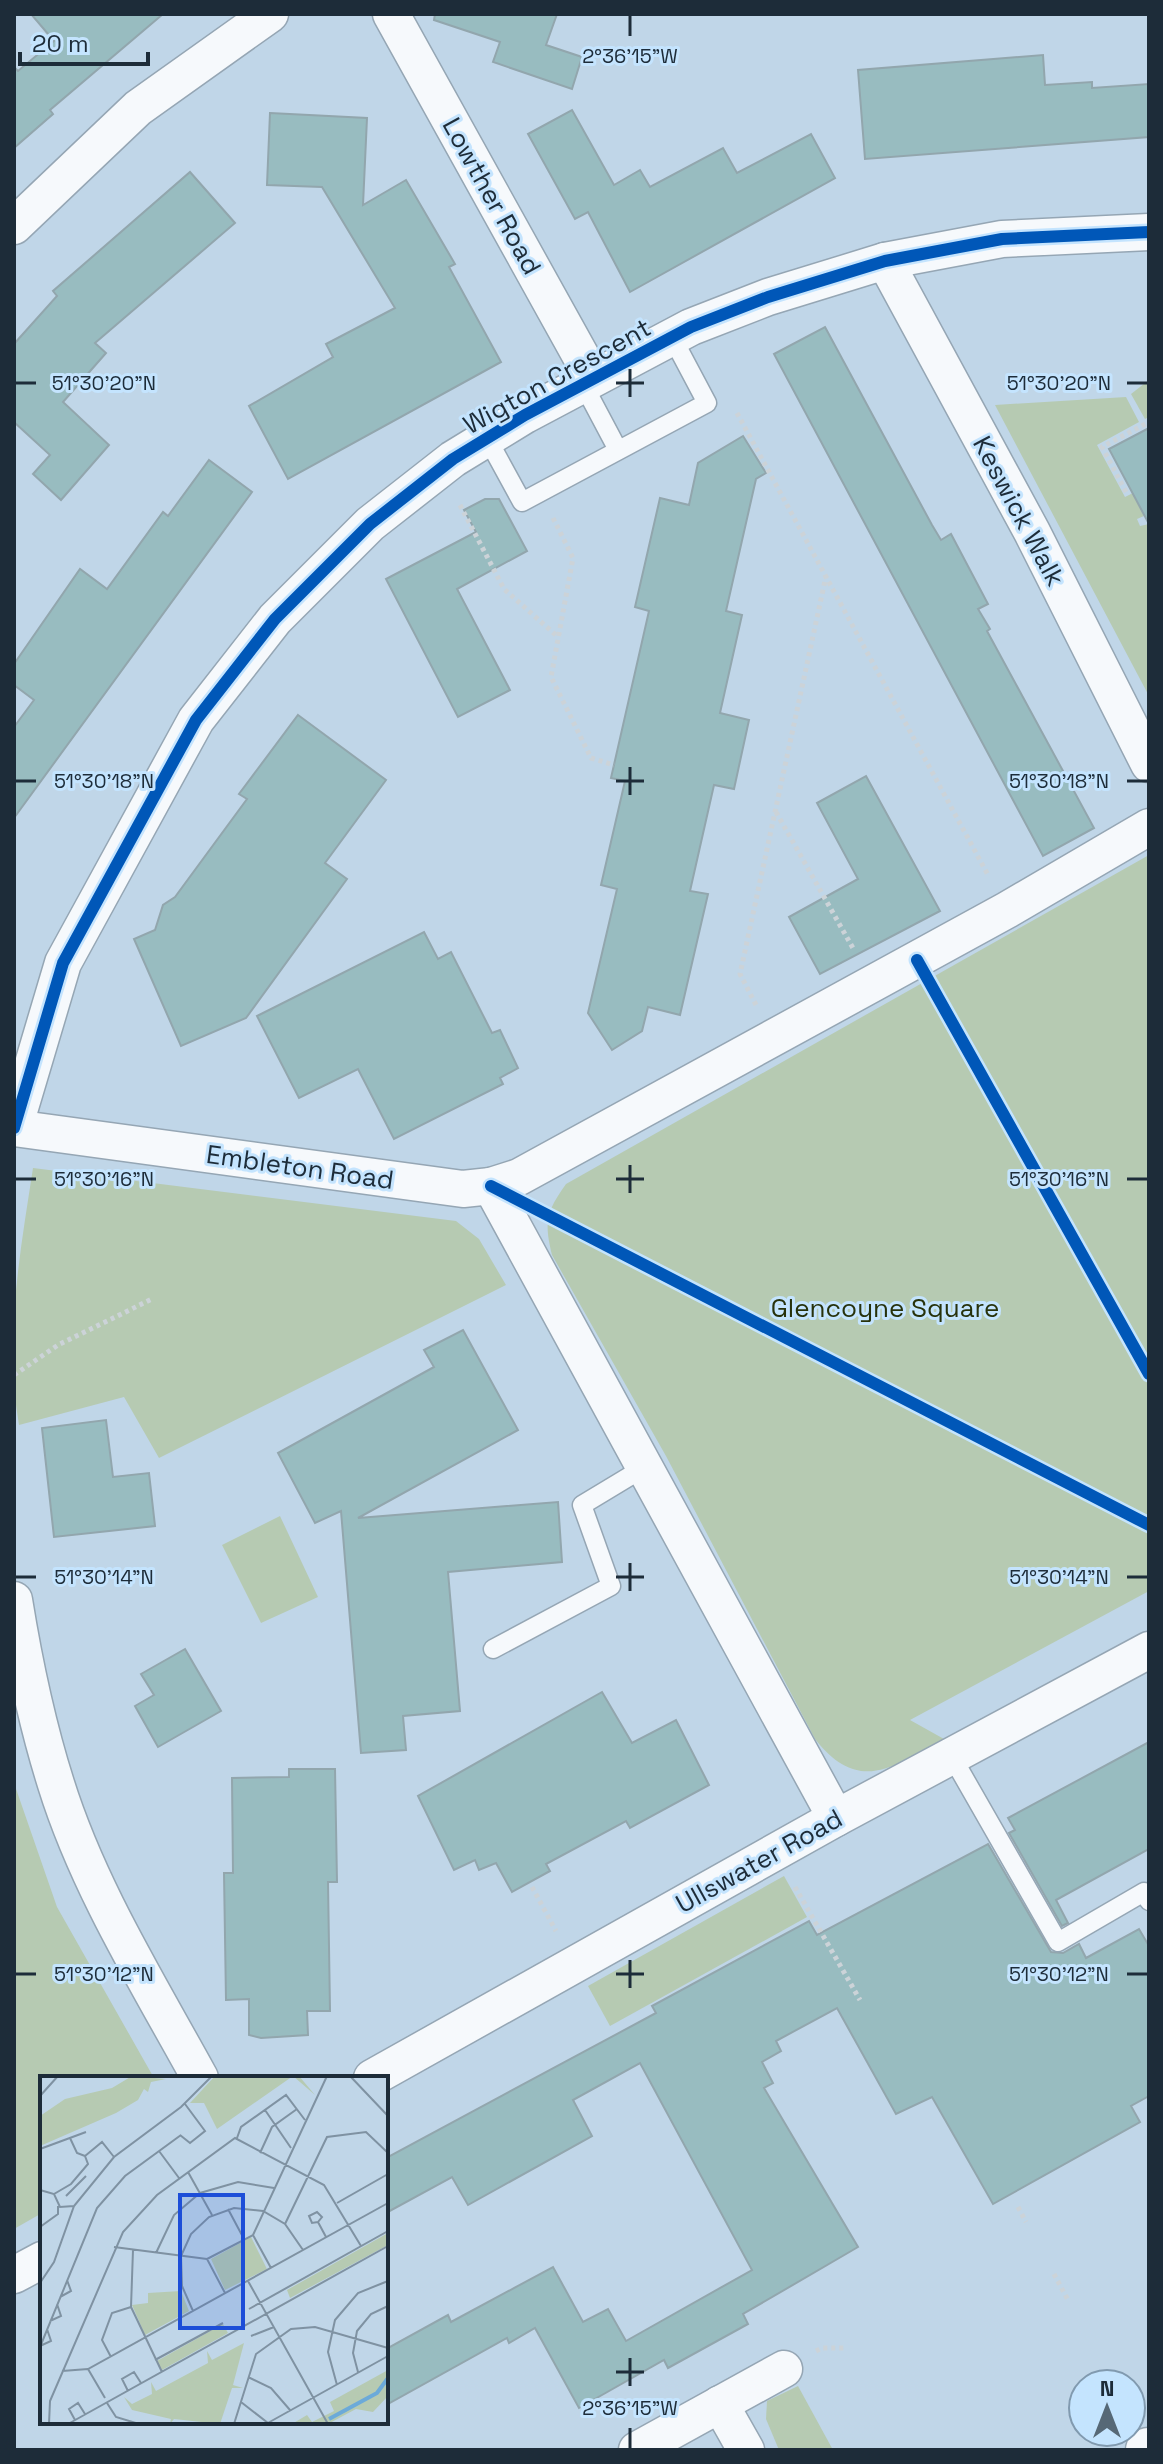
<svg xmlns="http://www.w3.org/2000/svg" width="1163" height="2464" viewBox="0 0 1163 2464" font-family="'Space Grotesk',sans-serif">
  <rect width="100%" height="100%" fill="#c0d6e8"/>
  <g fill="#b6cab2">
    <path d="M 1149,380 L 1149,417 L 1145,419 L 1131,394 Z"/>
    <path d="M 1126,397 L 1139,422 L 1097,445 L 1125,497 L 1133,493 L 1144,516 L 1137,519 L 1140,526 L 1149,524 L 1149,696 L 995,405 Z"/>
    <path d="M 1149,855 L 1149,1591 L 910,1720 L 944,1739 C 893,1767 859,1795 815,1739 L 666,1456 L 552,1255 C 544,1222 546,1212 566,1184 Z"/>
    <path d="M 33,1168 L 456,1221 L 479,1239 L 506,1285 L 159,1458 L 124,1397 L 19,1425 C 4,1339 20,1253 33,1168 Z"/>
    <path d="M 280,1516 L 318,1597 L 261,1623 L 222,1545 Z"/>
    <path d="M 14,1783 L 57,1907 L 154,2078 L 42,2078 L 42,2213 L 14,2229 Z"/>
    <path d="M 784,1876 L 807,1917 L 610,2026 L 588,1986 Z"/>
    <path d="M 798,2386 L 833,2450 L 779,2450 L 766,2419 L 767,2401 Z"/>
  </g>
  <g fill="#98bcc0" stroke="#92a6ad" stroke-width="2">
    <path d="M 31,14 L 163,14 L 50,110 L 53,114 L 14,148 L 14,67 L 18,71 L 54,41 Z"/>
    <path d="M 435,14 L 557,14 L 546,45 L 582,57 L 572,89 L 493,62 L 500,42 L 434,20 Z"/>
    <path d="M 1043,55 L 1045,85 L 1092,82 L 1092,88 L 1149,84 L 1149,137 L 865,159 L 858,70 Z"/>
    <path d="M 572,110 L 614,185 L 640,170 L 650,187 L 723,148 L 737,173 L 811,134 L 835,178 L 630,292 L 588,212 L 575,219 L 528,134 Z"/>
    <path d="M 270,113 L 367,118 L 363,205 L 406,180 L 455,264 L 449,267 L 501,362 L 288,479 L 249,406 L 333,357 L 326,344 L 395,308 L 322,187 L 267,185 Z"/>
    <path d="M 190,172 L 235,223 L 95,343 L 106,353 L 63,402 L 109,445 L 61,500 L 33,474 L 50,455 L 14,422 L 14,344 L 57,296 L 53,291 Z"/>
    <path d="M 825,327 L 932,525 L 941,540 L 951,534 L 988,604 L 978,609 L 990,629 L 987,631 L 1094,828 L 1043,856 L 774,354 Z"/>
    <path d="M 1149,428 L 1149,524 L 1109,449 Z"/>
    <path d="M 743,436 L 766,473 L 756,479 L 726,611 L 742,615 L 720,713 L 749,720 L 734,789 L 714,785 L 690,891 L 708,894 L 680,1015 L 648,1007 L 642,1031 L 612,1050 L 588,1013 L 617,889 L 601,885 L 625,781 L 611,778 L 649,611 L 635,607 L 660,498 L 689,505 L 698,463 Z"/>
    <path d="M 209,460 L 252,492 L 14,818 L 14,727 L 34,700 L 14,685 L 14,664 L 80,569 L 107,589 L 163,512 L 168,516 Z"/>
    <path d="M 485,499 L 499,499 L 527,551 L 457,589 L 510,690 L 458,717 L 386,579 L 476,532 L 464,510 Z"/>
    <path d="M 298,715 L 386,780 L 325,863 L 347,879 L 246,1018 L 181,1046 L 134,939 L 155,930 L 163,905 L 175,897 L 247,799 L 239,794 Z"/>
    <path d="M 866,776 L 940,911 L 820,974 L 789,917 L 858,879 L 817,803 Z"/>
    <path d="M 424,932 L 438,959 L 451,952 L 492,1033 L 500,1030 L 518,1068 L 500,1078 L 503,1084 L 394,1139 L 358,1069 L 299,1098 L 257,1016 Z"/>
    <path d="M 463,1330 L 518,1430 L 358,1518 L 558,1502 L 562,1562 L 448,1572 L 460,1711 L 403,1716 L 406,1750 L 361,1753 L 341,1511 L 315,1523 L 278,1453 L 434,1367 L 424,1350 Z"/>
    <path d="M 106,1420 L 113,1477 L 149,1473 L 155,1526 L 54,1537 L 42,1428 Z"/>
    <path d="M 185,1649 L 221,1711 L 158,1747 L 135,1706 L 154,1695 L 141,1674 Z"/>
    <path d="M 602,1692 L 632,1743 L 676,1720 L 709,1785 L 630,1828 L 626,1821 L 546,1864 L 550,1871 L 512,1892 L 496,1863 L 479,1870 L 475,1860 L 454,1870 L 418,1796 Z"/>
    <path d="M 1149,1742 L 1149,1849 L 1056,1900 L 1068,1923 L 1062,1926 L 1009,1833 L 1015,1830 L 1008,1818 Z"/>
    <path d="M 289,1769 L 335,1769 L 337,1882 L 328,1882 L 330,2011 L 307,2011 L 308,2035 L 261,2038 L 249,2035 L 249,1999 L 226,2000 L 224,1873 L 233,1873 L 232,1778 L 289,1777 Z"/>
    <path d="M 988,1844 L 1051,1952 L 1063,1953 L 1079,1944 L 1086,1958 L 1139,1929 L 1149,1946 L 1149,2096 L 1131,2106 L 1140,2122 L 993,2204 L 932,2097 L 896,2114 L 837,2008 L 776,2041 L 781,2051 L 762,2062 L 773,2083 L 764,2088 L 858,2247 L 743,2314 L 748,2324 L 668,2368 L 664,2360 L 579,2408 L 535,2328 L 509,2343 L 507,2338 L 386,2405 L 386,2349 L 448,2315 L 451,2322 L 553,2267 L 583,2322 L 608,2309 L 626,2341 L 752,2270 L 640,2063 L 573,2100 L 592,2136 L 468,2205 L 452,2177 L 386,2213 L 386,2158 L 656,2013 L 652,2006 L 809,1921 L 817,1935 Z"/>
  </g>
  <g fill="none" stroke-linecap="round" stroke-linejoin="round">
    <defs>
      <g id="service">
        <path d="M 583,384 L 618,450"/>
        <path d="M 487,438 L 522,502 L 707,403 L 672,337"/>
        <path d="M 493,1649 L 611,1586 L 582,1505 L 645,1467"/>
        <path d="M 951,1755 L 1058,1942 L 1144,1892 L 1149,1901"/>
      </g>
      <g id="minor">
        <path d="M 391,14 L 593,378"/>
        <path d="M 14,226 L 138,108 L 270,14"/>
        <path d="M 885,261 L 1032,532 L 1149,764"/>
        <path d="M 14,1128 L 63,963 L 196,720 L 275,619 L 370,524 L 453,459 L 525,415 L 691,327 L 768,297 L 885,261 L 1002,239 L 1149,232"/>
        <path d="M 14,1128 L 463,1189 L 491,1186"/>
        <path d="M 14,1600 C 24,1662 37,1724 56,1784 C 88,1887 148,1983 200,2078"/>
        <path d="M 836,1818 L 491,1186 L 519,1177 L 1007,910 L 1149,827"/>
        <path d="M 372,2078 L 836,1818 L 1149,1650"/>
        <path d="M 14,2275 L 42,2260"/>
        <path d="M 720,2404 L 746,2450"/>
        <path d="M 637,2450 L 784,2369"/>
      </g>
      <path id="tertiary" d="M 1148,2450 L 1149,2450"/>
    </defs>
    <use href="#service" stroke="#95a6b4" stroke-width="21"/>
    <use href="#minor" stroke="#95a6b4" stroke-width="39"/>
    <use href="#tertiary" stroke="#95a6b4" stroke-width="47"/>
    <g stroke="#ccd3d8" stroke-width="5" stroke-dasharray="4 4" stroke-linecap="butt">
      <path d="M 737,413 L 988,875"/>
      <path d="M 1126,492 L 1102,447 L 1149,422"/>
      <path d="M 460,505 L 504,589 L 558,637"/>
      <path d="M 553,518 L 573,558 L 551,677 L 591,758 L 614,765"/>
      <path d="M 776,812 L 854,950"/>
      <path d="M 936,995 L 1149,1374"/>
      <path d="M 756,1005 L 740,974 L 826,576"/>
      <path d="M 556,1219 L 1149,1525"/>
      <path d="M 14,1375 L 58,1345 L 152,1299"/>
      <path d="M 532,1887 L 556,1931"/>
      <path d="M 795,1887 L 860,2000"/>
      <path d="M 1018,2207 L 1026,2222"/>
      <path d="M 1054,2274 L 1068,2300"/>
      <path d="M 816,2351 L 822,2348 L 844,2348"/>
    </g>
    <use href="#service" stroke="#f6f9fc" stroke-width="18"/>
    <use href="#minor" stroke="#f6f9fc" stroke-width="36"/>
    <use href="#tertiary" stroke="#f6f9fc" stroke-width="44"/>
    <defs>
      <g id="cycleway">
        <path d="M 917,960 L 1149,1374"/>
        <path d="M 14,1128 L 63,963 L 196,720 L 275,619 L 370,524 L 453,459 L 525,415 L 691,327 L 768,297 L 885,261 L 1002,239 L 1149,232"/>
        <path d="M 491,1186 L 1149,1525"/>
      </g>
    </defs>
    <use href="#cycleway" stroke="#c4e4fe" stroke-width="17"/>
    <use href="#cycleway" stroke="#0057b8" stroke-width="12"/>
  </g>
  <path fill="none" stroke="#1d2c39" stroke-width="3" d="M 630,16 L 630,36M 630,369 L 630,397M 16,383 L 36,383M 616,383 L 644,383M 1127,383 L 1147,383M 630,767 L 630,795M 16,781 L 36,781M 616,781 L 644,781M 1127,781 L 1147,781M 630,1165 L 630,1193M 16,1179 L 36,1179M 616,1179 L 644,1179M 1127,1179 L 1147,1179M 630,1563 L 630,1591M 16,1577 L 36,1577M 616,1577 L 644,1577M 1127,1577 L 1147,1577M 630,1960 L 630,1988M 16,1974 L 36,1974M 616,1974 L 644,1974M 1127,1974 L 1147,1974M 630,2358 L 630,2386M 616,2372 L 644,2372M 630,2428 L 630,2448"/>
  <g text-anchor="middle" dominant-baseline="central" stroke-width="6" stroke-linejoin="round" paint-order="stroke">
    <g font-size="26" fill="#1d2c39" stroke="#c4e4fe">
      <text transform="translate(492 196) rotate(61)">Lowther Road</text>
      <text transform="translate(557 376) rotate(-29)">Wigton Crescent</text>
      <text transform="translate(1019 511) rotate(62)">Keswick Walk</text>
      <text transform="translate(300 1167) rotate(8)">Embleton Road</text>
      <text transform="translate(759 1861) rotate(-29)">Ullswater Road</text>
    </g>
    <g font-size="26" fill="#27320c" stroke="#c4e4fe">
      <text x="885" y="1308">Glencoyne Square</text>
    </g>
  </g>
  <g transform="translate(40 2076)">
    <rect width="348" height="348" fill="#c0d6e8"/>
    <path d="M 92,0 L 126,3 L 111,6 L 108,16 L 104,13 L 98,24 L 76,37 L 0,70 L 0,40 L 25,23 L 72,12 ZM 175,0 L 259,0 L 275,19 L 253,0 L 177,53 L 164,27 L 150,27 ZM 348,157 L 348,169 L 250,222 L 247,214 ZM 211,161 L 227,193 L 185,214 L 171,183 ZM 141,215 L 149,235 L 105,259 L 92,229 L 108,227 L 108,217 ZM 183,248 L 188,257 L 122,294 L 117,285 ZM 204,267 L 193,309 L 203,312 L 192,312 L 180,348 L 134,343 L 130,348 L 131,343 L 92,334 L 84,321 L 92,328 L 112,318 L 111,306 L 116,315 L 168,287 L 167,275 L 172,284 ZM 348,294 L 348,320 L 333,336 L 316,333 L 288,348 L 252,348 L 267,339 L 272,346 L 294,335 L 290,326 Z" fill="#b6cab2"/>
    <path fill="none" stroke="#6caad9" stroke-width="4" d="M 289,343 L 337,317 L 348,302"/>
    <path fill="none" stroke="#7f92a2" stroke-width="2" d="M 310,0 L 348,40M 0,20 L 18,0M 225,34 L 251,72M 140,59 L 150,67 L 165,55 L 145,28M 30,62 L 37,77 L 45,80M 197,62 L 201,51 L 246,19 L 265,44M 0,73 L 46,56M 119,75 L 139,102M 220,77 L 232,51 L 257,33M 148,96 L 172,139M 0,114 L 14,118 L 20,131 L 34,130M 14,118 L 31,108 L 48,88 L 45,80 L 62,66 L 74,81M 26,120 L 46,100M 297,127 L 348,98M 188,133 L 204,163M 278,146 L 272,147 L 269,140 L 277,136 L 282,141 L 278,146 L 286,161M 245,148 L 287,61 L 326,56 L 348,77M 0,151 L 18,138 L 18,130M 213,159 L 287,0M 74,171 L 167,183M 93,174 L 91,231 L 122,296M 116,177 L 134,139 L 160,117 L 198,106 L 234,112M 208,205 L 288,348M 0,207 L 14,186 L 34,130 L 74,81 L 141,31 L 172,0M 185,217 L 167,183 L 213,159 L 231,192M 20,221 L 31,215 L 27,204M 209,233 L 348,155M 153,235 L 142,210 L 141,180 L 151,158 L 169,141 L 194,132 L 223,135 L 245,148 L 263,174M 10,245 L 21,240 L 17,228M 211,260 L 234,251M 0,270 L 11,265 L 7,253M 0,271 L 57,132 L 85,100 L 141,59M 71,281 L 62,264 L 72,237 L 91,231M 115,284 L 183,247M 48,293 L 65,322M 22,295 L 48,293 L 348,127M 318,296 L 313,277 L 317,255 L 331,238 L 348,230M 208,301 L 231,312 L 250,334M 297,309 L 288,276 L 295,244 L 318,217 L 348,205M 88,315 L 82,303 L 94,296 L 101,307M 201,326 L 228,347M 67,327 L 76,341 L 99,348M 35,344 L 29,333 L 38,327 L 45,338M 9,348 L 10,325 L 83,156 L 117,119 L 195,62 L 284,109 L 321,170M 28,348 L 348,170M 194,348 L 216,278 L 251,253 L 275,251 L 348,272M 226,348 L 348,280"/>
    <path fill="#1d4ed8" fill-opacity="0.15" stroke="#1d4ed8" stroke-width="4" d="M 140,119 L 203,119 L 203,252 L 140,252 Z"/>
    <rect width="348" height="348" fill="none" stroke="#1d2c39" stroke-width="4"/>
  </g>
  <g font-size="20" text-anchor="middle" fill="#1d2c39" stroke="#c4e4fe" stroke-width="6" stroke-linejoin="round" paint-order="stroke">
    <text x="630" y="63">2°36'15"W</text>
    <text x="104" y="390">51°30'20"N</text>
    <text x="1059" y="390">51°30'20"N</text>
    <text x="104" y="788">51°30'18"N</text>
    <text x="1059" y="788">51°30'18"N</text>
    <text x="104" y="1186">51°30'16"N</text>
    <text x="1059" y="1186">51°30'16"N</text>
    <text x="104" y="1584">51°30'14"N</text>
    <text x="1059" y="1584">51°30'14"N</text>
    <text x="104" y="1981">51°30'12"N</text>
    <text x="1059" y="1981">51°30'12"N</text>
    <text x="630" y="2415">2°36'15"W</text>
  </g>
  <rect width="1163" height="2464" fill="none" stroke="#1d2c39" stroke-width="32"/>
  <g transform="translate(1107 2408)"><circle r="38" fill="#c4e4fe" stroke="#819aaf" stroke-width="2"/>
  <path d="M0-6L14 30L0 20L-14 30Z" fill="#566876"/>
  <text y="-12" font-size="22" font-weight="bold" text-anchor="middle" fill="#1d2c39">N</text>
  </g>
  <path d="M20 52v12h128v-12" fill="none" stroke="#1d2c39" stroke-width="4"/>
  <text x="32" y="52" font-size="24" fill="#1d2c39" stroke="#c4e4fe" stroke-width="6" paint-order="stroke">20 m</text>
</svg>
